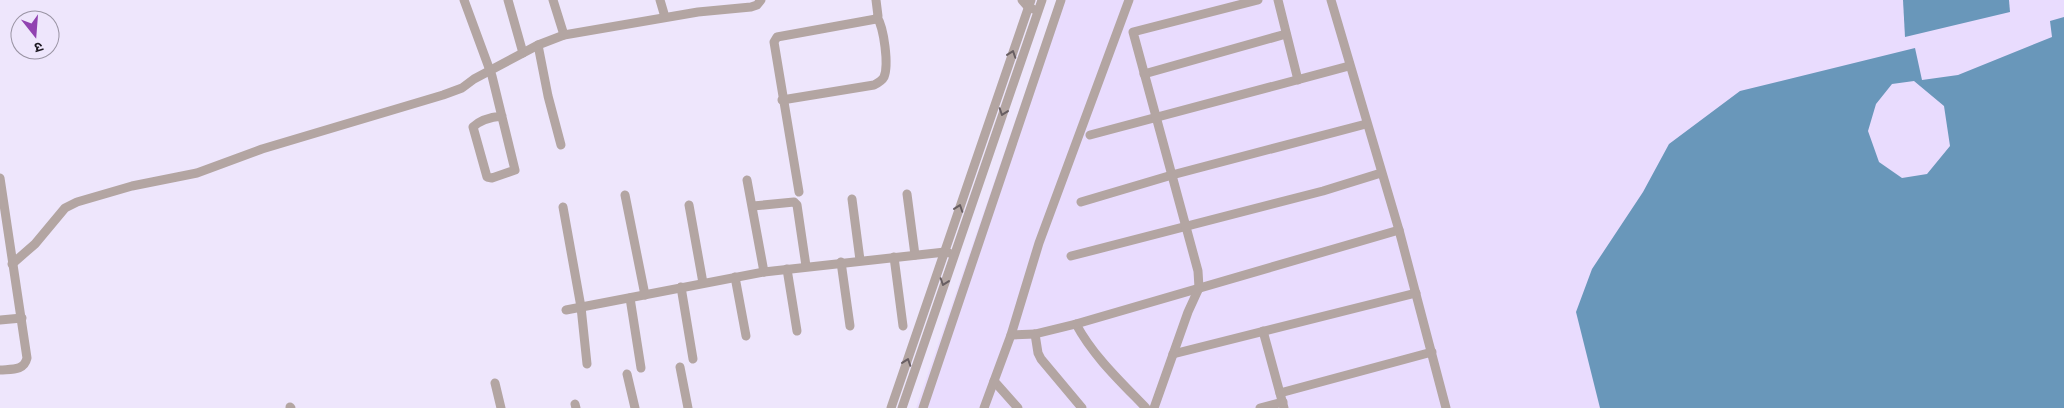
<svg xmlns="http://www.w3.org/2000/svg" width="2064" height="408" viewBox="0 0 2064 408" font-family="'Times New Roman','Noto Sans Devanagari',serif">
  <rect width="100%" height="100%" fill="#eee6fc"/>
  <path fill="#e9dcfe" d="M 1057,0 L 2064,0 L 2064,408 L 916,408 Z"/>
  <g fill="#6997ba" fill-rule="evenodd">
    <path d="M 1903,0 L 2009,0 L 2010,12 L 1905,37 Z"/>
    <path d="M 2064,17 L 2064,408 L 1600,408 L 1576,312 L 1592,269 L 1643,192 L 1669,144 L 1740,91 L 1915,48 L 1922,80 L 1958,75 L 2052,37 L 2050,21 ZM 1914,81 L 1944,106 L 1950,146 L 1927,174 L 1902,178 L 1879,162 L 1868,131 L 1876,104 L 1892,84 Z"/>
  </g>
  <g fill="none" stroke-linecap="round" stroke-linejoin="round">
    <g stroke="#b3a5a2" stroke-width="9">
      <path d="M 464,0 L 492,76 L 515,170 L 492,178 L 487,177 L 473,127 C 480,120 492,117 502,116"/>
      <path d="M 508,0 L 523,53"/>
      <path d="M 553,0 L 564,35"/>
      <path d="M 660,0 L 665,17"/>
      <path d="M 1022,0 L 1029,8 L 1033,9"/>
      <path d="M 1278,0 L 1298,80"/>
      <path d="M 1331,0 L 1399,230 L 1446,408"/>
      <path d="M 538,45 L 548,96 L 561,145"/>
      <path d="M 1144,74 L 1286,34"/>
      <path d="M 782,100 L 874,85 C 878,83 882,81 884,77 C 889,65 884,28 877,17"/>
      <path d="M 1090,135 L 1349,66"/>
      <path d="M 0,178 L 27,358 C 24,371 12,369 0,370"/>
      <path d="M 747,180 L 764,272"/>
      <path d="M 799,192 L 774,42 L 777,37 L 876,19 L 878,16 L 876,0"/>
      <path d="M 907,194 L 915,255"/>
      <path d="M 625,195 L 645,295"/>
      <path d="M 852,199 L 860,260"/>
      <path d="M 1081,202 L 1172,175 L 1366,124"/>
      <path d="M 689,205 L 703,283"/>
      <path d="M 753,206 L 794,202 L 797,205 L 806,266"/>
      <path d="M 563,207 L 581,307 L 587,364"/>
      <path d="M 1071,256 L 1323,191 L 1381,173"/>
      <path d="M 894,257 L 903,326"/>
      <path d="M 841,262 L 850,326"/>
      <path d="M 12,264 L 35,244 L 65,208 L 77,202 L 132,186 L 197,173 L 262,149 L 443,95 L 462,88 L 474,79 L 538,45 L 564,35 L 698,12 L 751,7 L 757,5 L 761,0"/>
      <path d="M 787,269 L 797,331"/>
      <path d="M 735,277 L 746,336"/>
      <path d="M 681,287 L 693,359"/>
      <path d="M 630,298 L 641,368"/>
      <path d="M 566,310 L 764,272 L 945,252 L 949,253"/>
      <path d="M 0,320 L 22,318"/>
      <path d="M 1076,324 C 1093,356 1121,382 1146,408"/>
      <path d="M 1263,331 L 1284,408"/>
      <path d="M 1035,334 L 1038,353 L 1041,359 L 1082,408"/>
      <path d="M 1011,335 L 1035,334 L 1076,324 L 1399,230"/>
      <path d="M 1173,354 L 1416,293"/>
      <path d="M 680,367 L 688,408"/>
      <path d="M 627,374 L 635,408"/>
      <path d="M 994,381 L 1018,408"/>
      <path d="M 495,383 L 501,408"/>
      <path d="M 1280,393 L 1432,352"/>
      <path d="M 575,404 L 576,408"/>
      <path d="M 290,407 L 291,408"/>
      <path d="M 891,408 L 1031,0"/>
      <path d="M 902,408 L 1042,0"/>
      <path d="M 923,408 L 1061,0"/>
      <path d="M 984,408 L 1011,335 L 1039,243 L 1129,0"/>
      <path d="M 1154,408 L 1188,312 L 1199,288 L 1198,271 L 1133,32 L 1258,0"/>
      <path d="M 1260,408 L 1283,402"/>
    </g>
  </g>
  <defs><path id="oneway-chevron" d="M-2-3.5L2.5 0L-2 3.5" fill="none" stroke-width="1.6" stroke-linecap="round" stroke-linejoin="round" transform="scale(1.25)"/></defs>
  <g stroke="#685e62">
    <use href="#oneway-chevron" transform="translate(1012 54) rotate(-71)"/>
    <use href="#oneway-chevron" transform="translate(1003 112) rotate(109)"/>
    <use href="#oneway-chevron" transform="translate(959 208) rotate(-71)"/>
    <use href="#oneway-chevron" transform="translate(944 282) rotate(109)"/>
    <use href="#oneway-chevron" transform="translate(907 362) rotate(-71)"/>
  </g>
  <g transform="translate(35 35) rotate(163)"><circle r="24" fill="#eee6fc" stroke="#9a94a4"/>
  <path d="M0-4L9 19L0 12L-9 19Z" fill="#9142b1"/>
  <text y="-8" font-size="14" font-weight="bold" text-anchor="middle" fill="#1c1821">उ</text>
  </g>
</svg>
